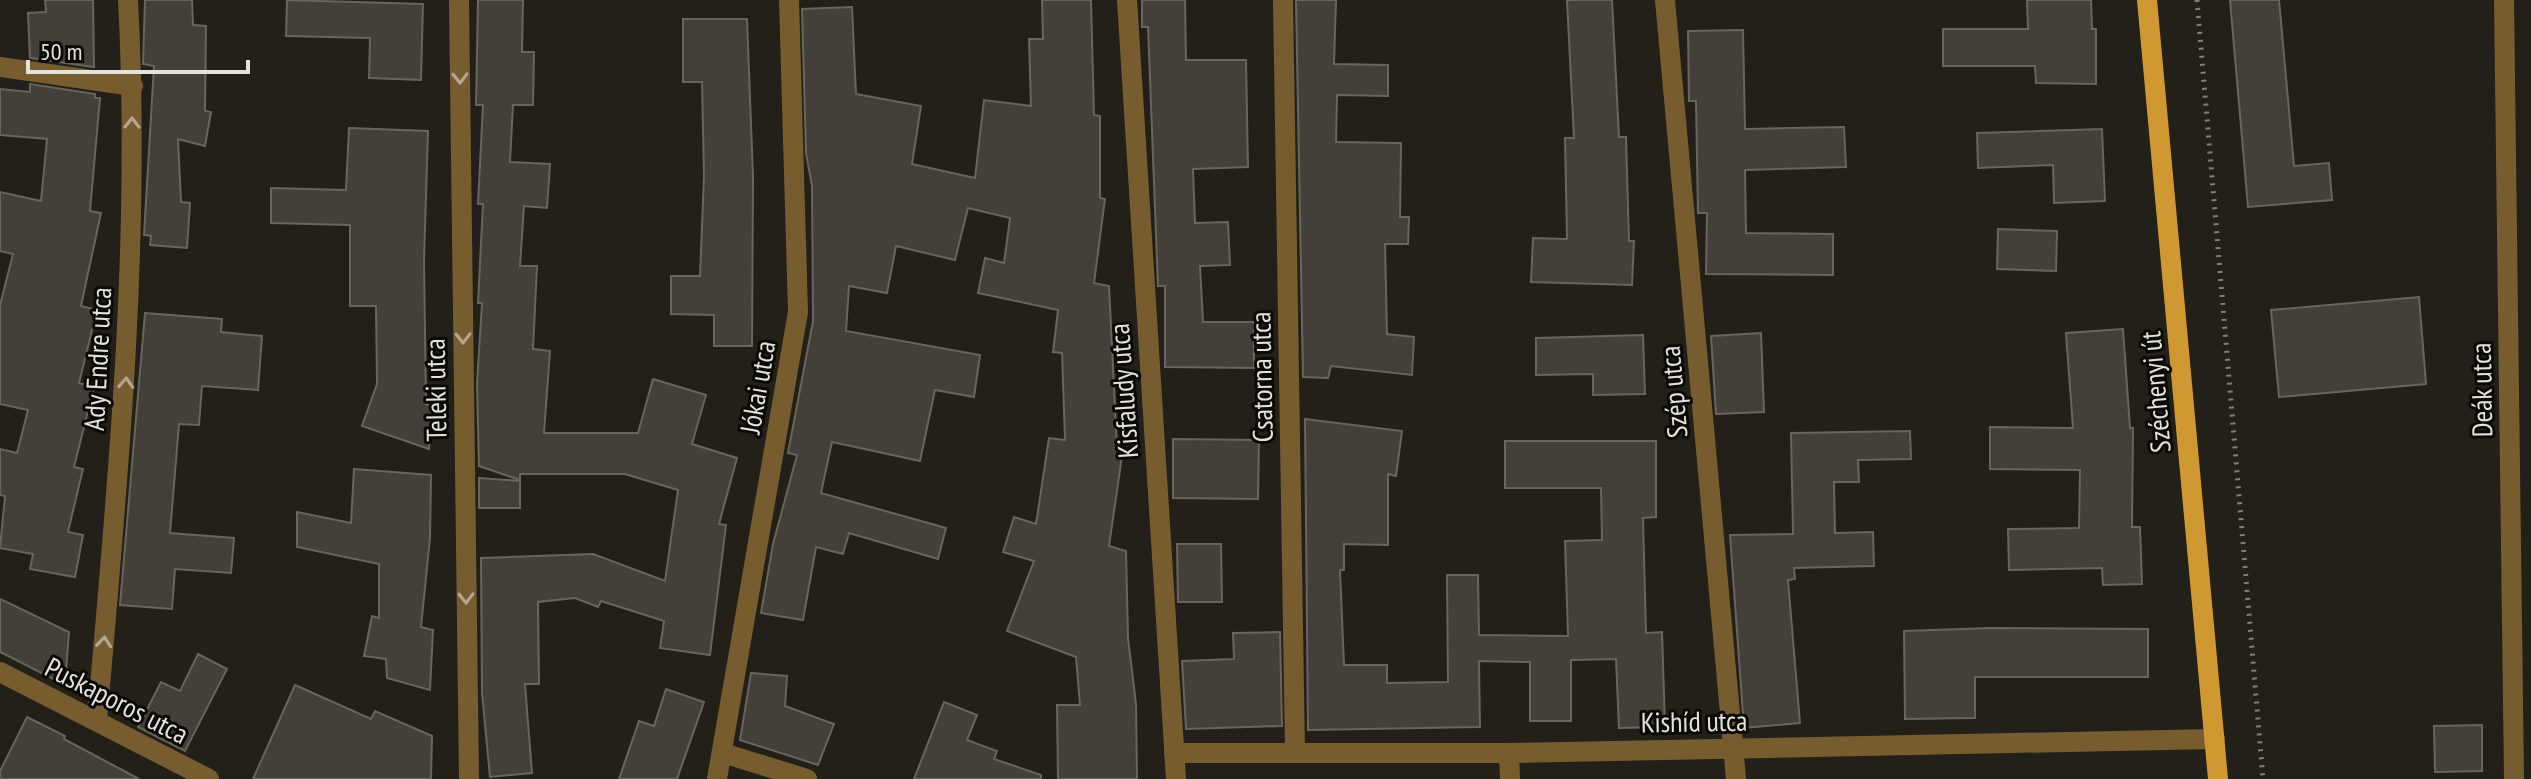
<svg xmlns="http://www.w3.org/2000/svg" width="2531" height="779" viewBox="0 0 2531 779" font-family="'PT Sans Narrow',sans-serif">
  <rect width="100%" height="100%" fill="#222019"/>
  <g fill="#434039" stroke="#68655d" stroke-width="2">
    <path d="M 45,0 L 93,0 L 94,67 L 30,58 L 28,13 L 46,12 Z"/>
    <path d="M 145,0 L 192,0 L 193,25 L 206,26 L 205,111 L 211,112 L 205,146 L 178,139 L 181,202 L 190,203 L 187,248 L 150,245 L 151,236 L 144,235 L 154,66 L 143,64 Z"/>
    <path d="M 287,0 L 423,4 L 421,80 L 369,78 L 370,38 L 286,36 Z"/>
    <path d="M 478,0 L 523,0 L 522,52 L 534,52 L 533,105 L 513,105 L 510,162 L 550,164 L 547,208 L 524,206 L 520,266 L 537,266 L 533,349 L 550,351 L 544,433 L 638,433 L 653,379 L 706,395 L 692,444 L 737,458 L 719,524 L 726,525 L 710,655 L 660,648 L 664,621 L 601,601 L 598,607 L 575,598 L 538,602 L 539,684 L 525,684 L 532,773 L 490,777 L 482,693 L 481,558 L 593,554 L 665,581 L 678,490 L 625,474 L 520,474 L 520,480 L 479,466 L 477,384 L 482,303 L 478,303 L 483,204 L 478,204 L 483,105 L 476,105 Z"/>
    <path d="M 1042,0 L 1091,0 L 1094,115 L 1100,116 L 1100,198 L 1105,199 L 1094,283 L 1109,286 L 1117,448 L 1123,449 L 1109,546 L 1126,551 L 1128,638 L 1136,704 L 1137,779 L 1058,779 L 1057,705 L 1080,705 L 1076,657 L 1007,631 L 1034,561 L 1003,552 L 1014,517 L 1036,524 L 1049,438 L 1065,440 L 1062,353 L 1053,352 L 1058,310 L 978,293 L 985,258 L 1004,263 L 1010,218 L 968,208 L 955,260 L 896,246 L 887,293 L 849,286 L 846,331 L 980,355 L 974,397 L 935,390 L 920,461 L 832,442 L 821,493 L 946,528 L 938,559 L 849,533 L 843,554 L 816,547 L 803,620 L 761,613 L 773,544 L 797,455 L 788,453 L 813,321 L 812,186 L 806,153 L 802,9 L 852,7 L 856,94 L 921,106 L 912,164 L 975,178 L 984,100 L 1031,106 L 1029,39 L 1043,39 Z"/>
    <path d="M 1142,0 L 1185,0 L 1186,60 L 1246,60 L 1248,167 L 1193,169 L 1195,223 L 1228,222 L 1230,265 L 1200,266 L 1203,322 L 1254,322 L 1254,368 L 1165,367 L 1165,286 L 1158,286 L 1148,27 L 1142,27 Z"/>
    <path d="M 1296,0 L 1336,0 L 1334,64 L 1388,65 L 1388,96 L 1337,95 L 1336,142 L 1401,143 L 1400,217 L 1409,217 L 1408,244 L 1385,244 L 1387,334 L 1414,337 L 1412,375 L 1331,366 L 1328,378 L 1303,377 Z"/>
    <path d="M 1567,0 L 1612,0 L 1619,137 L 1626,137 L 1629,241 L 1634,241 L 1632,285 L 1531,282 L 1533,238 L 1567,239 L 1565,138 L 1574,138 Z"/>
    <path d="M 2027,0 L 2091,0 L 2092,29 L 2096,29 L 2096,84 L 2036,83 L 2035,66 L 1943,66 L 1943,29 L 2028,29 Z"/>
    <path d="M 2230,0 L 2279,0 L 2294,166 L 2329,163 L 2332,200 L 2248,207 Z"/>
    <path d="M 683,19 L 747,19 L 753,177 L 752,346 L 714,346 L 714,315 L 671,314 L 671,276 L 700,276 L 704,176 L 702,82 L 683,82 Z"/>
    <path d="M 1743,30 L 1745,129 L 1844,127 L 1846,167 L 1745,170 L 1746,233 L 1833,234 L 1833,275 L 1706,274 L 1707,213 L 1698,213 L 1696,101 L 1689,101 L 1688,31 Z"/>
    <path d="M 30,84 L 95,94 L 95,98 L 100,98 L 90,211 L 101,213 L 81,306 L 97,310 L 79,383 L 94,387 L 74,467 L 83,469 L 68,532 L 83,535 L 75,577 L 30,569 L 33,554 L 0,548 L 5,496 L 0,495 L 0,449 L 17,453 L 28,410 L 0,404 L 0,305 L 13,254 L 0,251 L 0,192 L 41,201 L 47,139 L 0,135 L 0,89 L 30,92 Z"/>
    <path d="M 349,128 L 428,131 L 424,261 L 426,404 L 431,406 L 429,449 L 362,426 L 377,384 L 376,306 L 350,306 L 350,225 L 271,223 L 271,188 L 346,190 Z"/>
    <path d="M 2102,129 L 2105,201 L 2054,203 L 2053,165 L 1978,168 L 1977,133 Z"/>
    <path d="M 1998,229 L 2057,231 L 2056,271 L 1997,269 Z"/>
    <path d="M 2419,297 L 2426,384 L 2279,397 L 2271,310 Z"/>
    <path d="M 145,313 L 222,319 L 221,332 L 262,336 L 258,390 L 202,386 L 199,425 L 179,424 L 170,533 L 234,538 L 231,573 L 175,569 L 172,609 L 120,605 Z"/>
    <path d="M 2123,329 L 2130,428 L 2133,428 L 2132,527 L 2140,527 L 2142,584 L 2103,585 L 2102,568 L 2009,570 L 2008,529 L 2079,528 L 2080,470 L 1990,469 L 1990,427 L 2073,428 L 2066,333 Z"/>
    <path d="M 1761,333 L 1764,412 L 1716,414 L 1711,336 Z"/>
    <path d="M 1643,335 L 1645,394 L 1593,395 L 1593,374 L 1536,375 L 1536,338 Z"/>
    <path d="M 1305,419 L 1402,431 L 1396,476 L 1388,474 L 1388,545 L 1344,544 L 1344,570 L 1340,570 L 1344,665 L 1387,665 L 1387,683 L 1448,682 L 1447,575 L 1478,575 L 1479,635 L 1568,636 L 1565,541 L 1602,540 L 1601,488 L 1505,488 L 1505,441 L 1656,441 L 1656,517 L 1643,518 L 1646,633 L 1662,632 L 1665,727 L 1619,728 L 1616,659 L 1571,660 L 1571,721 L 1530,721 L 1530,662 L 1479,661 L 1480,727 L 1308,730 Z"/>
    <path d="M 1910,431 L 1911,459 L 1858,460 L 1859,482 L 1834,482 L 1835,533 L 1873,532 L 1874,566 L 1794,568 L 1795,579 L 1788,580 L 1800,723 L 1744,728 L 1730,535 L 1793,534 L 1791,433 Z"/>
    <path d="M 1173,439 L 1259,440 L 1258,499 L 1173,498 Z"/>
    <path d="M 354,469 L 431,475 L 430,538 L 421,627 L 433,630 L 430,690 L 387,678 L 386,659 L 364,656 L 372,616 L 379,618 L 379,564 L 297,547 L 297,512 L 351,523 Z"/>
    <path d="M 479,478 L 520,481 L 520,508 L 479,508 Z"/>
    <path d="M 1177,544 L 1221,544 L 1222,602 L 1178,602 Z"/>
    <path d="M 0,599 L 69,632 L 65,685 L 0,652 Z"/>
    <path d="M 1991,628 L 2148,629 L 2148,677 L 1975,677 L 1975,718 L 1905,719 L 1904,631 Z"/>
    <path d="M 1280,632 L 1282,726 L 1186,729 L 1182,661 L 1234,659 L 1233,633 Z"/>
    <path d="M 198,654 L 227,669 L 185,751 L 138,727 L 161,682 L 180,691 Z"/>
    <path d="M 751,673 L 787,676 L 785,706 L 834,724 L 818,765 L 740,740 Z"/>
    <path d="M 295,685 L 371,719 L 375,711 L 432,736 L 431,779 L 253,779 Z"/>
    <path d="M 666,689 L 704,702 L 677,779 L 619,779 L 639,721 L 654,726 Z"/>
    <path d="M 944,702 L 977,715 L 967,740 L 997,751 L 994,759 L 1041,775 L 1041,779 L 914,779 Z"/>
    <path d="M 27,717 L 65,736 L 64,739 L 139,779 L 0,779 L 0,771 Z"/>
    <path d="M 2482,725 L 2482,771 L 2435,772 L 2434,726 Z"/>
  </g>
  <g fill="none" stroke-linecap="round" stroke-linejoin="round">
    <path stroke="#817f79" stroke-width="5" stroke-dasharray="2 6" stroke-linecap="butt" d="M 2197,0 L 2263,779"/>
    <g stroke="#775c30" stroke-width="20">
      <path d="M 459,0 L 469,779"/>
      <path d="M 1127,0 L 1176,779"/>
      <path d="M 1283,0 L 1295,753"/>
      <path d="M 1665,0 L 1736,779"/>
      <path d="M 2504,0 L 2514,779"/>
      <path d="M 0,67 L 133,86"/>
      <path d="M 0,672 L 209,779"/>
      <path d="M 97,720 C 118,480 141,241 128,0"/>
      <path d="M 723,753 L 807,779"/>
      <path d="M 1174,753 L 1509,753 L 2215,739"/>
      <path d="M 1509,753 L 1510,779"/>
      <path d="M 717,779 L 798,312 L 789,0"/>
    </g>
    <path stroke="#cf9830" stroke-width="20" d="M 2147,0 L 2218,779"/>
  </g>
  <defs><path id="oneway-chevron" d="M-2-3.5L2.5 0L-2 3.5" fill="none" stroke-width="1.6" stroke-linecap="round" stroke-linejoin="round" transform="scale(2)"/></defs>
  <g stroke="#b2a68f">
    <use href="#oneway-chevron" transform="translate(460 78) rotate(89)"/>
    <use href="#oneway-chevron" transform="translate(132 123) rotate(-89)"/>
    <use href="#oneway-chevron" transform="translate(463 338) rotate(89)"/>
    <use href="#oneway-chevron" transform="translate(126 383) rotate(-87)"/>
    <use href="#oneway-chevron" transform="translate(466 598) rotate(89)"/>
    <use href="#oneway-chevron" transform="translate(104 642) rotate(-85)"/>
  </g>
  <g text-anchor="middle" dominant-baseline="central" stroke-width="6" stroke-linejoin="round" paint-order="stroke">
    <g font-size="28" fill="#e3e2dd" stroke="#0b0a07">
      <text transform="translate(97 359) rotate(-87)">Ady Endre utca</text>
      <text transform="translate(1261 377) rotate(-91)">Csatorna utca</text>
      <text transform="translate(757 387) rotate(-80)">Jókai utca</text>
      <text transform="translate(435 390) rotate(-91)">Teleki utca</text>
      <text transform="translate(2481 390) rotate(-91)">Deák utca</text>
      <text transform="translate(1123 391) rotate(-94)">Kisfaludy utca</text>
      <text transform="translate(1673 392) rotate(-95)">Szép utca</text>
      <text transform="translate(2155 392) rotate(-95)">Széchenyi út</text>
      <text transform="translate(117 700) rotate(27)">Puskaporos utca</text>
      <text transform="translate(1694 721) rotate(-1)">Kishíd utca</text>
    </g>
  </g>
  <path d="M28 60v12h220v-12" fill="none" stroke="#e3e2dd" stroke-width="4"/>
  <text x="40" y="60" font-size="24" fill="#e3e2dd" stroke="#0b0a07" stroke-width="6" paint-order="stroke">50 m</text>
</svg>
